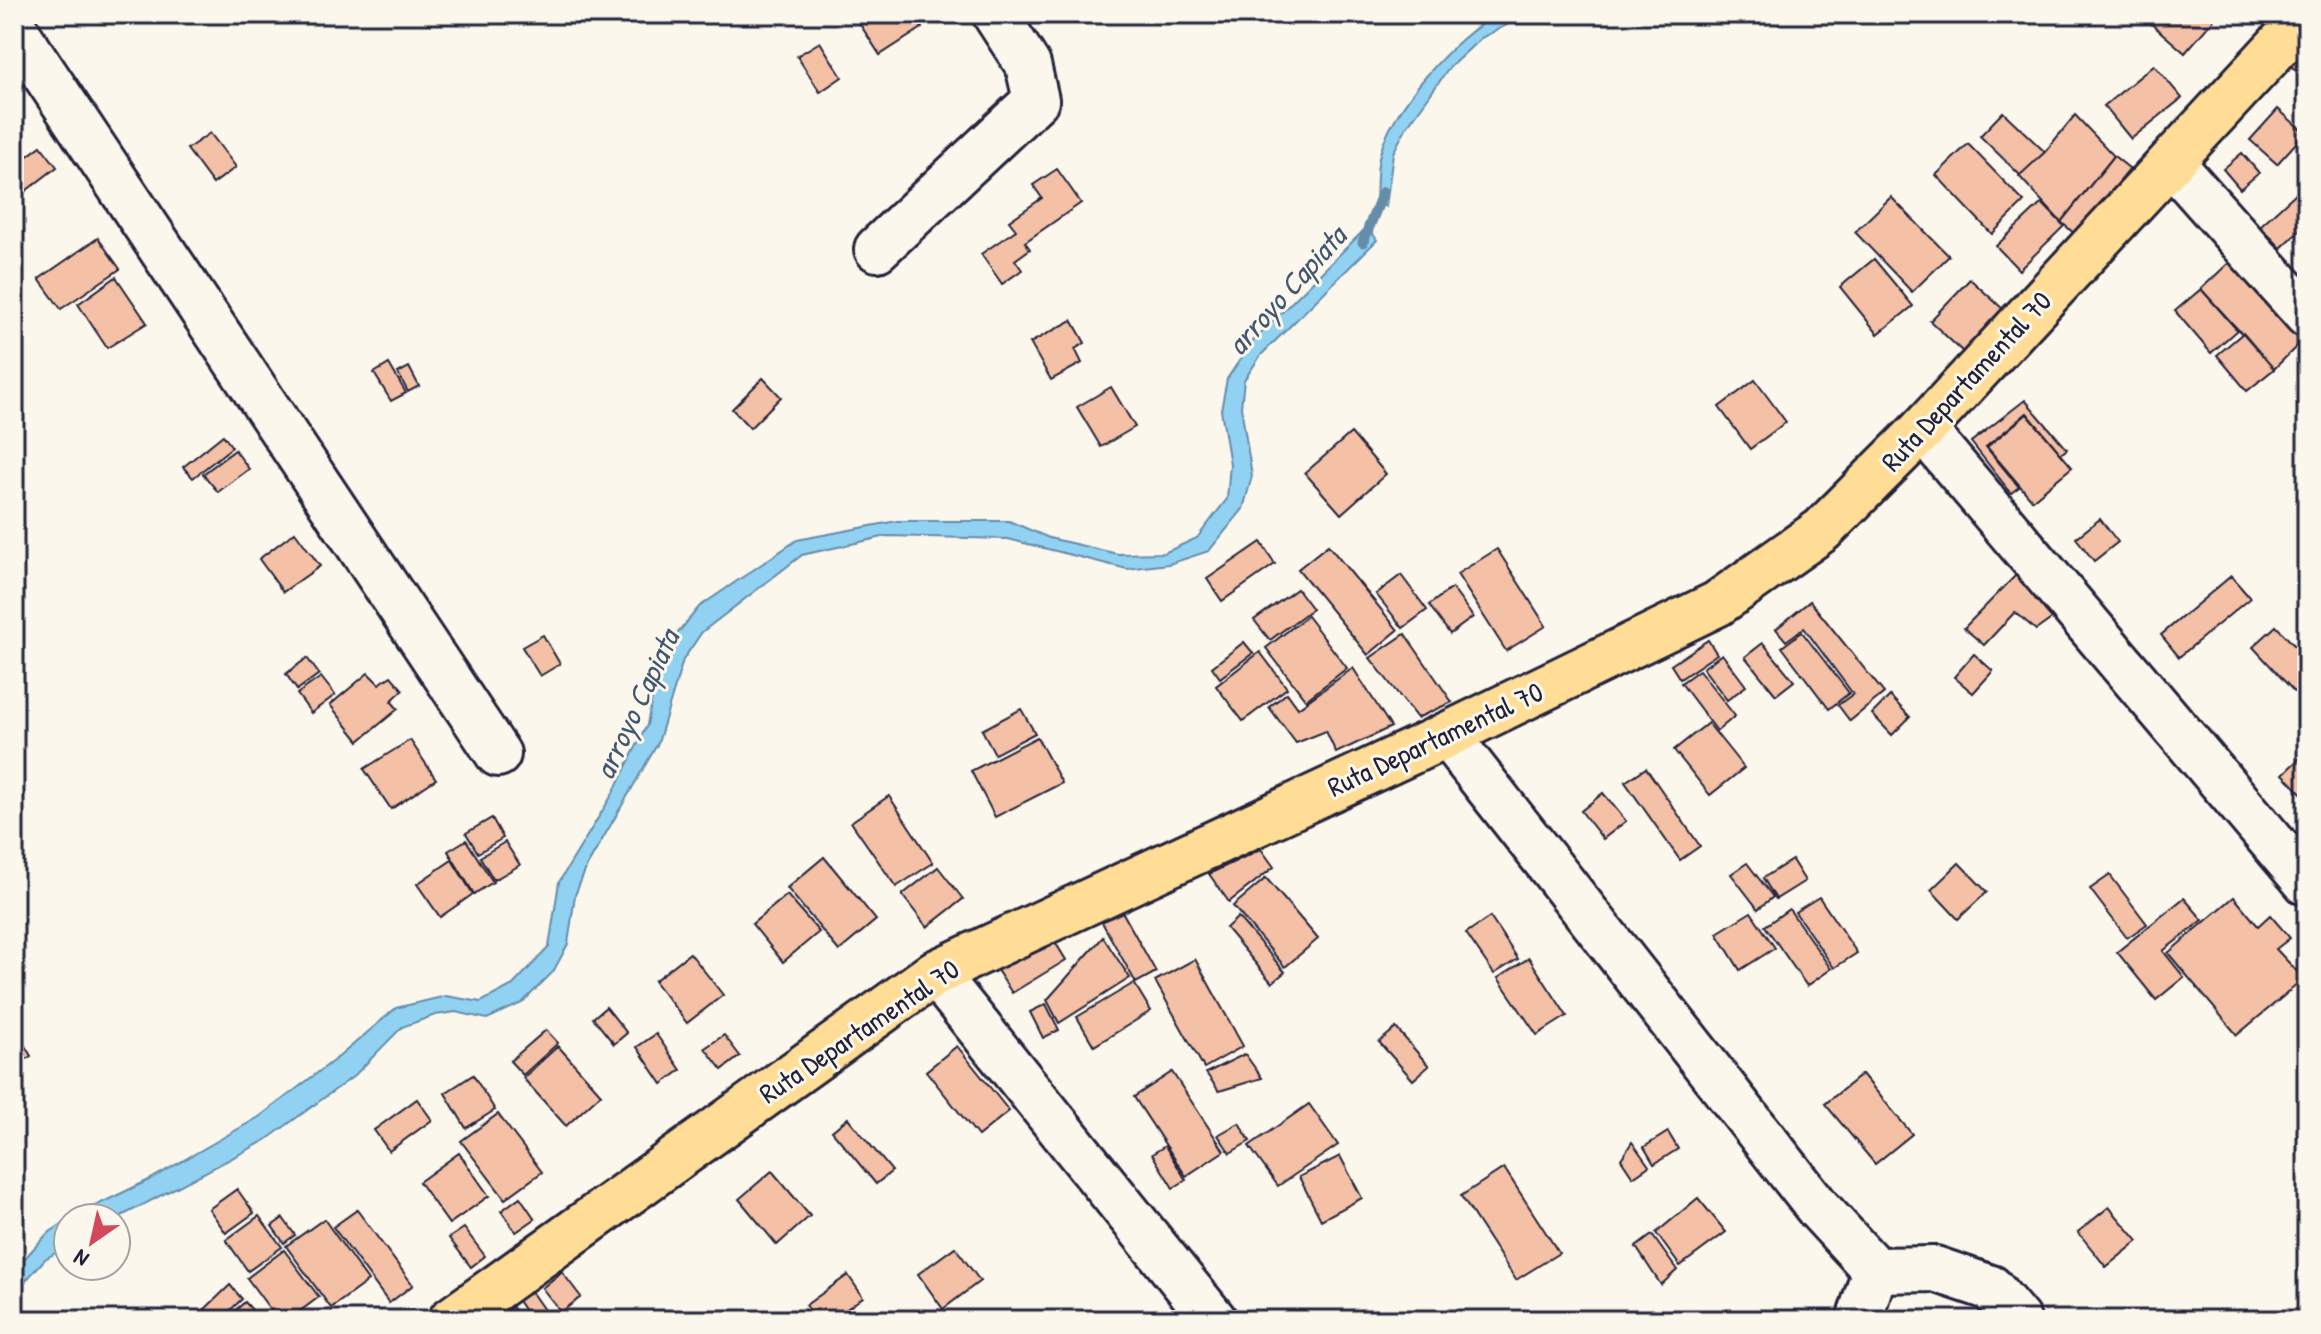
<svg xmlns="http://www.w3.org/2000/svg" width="2321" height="1334" viewBox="0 0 2321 1334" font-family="'Patrick Hand',sans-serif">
  <rect width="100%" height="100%" fill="#fbf7ec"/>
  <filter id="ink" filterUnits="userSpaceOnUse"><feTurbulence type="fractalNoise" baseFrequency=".0125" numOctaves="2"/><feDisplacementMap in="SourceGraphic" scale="16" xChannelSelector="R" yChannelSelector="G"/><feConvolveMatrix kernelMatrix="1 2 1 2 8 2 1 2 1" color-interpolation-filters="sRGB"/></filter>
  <g filter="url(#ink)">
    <g fill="#91d2f3" stroke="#658ca9" stroke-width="2">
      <path d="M 1498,14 L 1528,14 L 1481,38 L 1450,67 L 1406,128 L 1393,153 L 1386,207 L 1376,202 C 1377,188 1376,172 1379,158 C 1389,110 1455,36 1498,14 Z"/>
      <path d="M 1368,226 L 1377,240 L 1261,355 L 1244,380 L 1241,407 L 1252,476 L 1243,509 L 1209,551 L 1169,564 L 1127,569 L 1008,539 L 887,536 L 802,555 L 702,632 L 683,660 L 658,743 L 587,866 L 575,895 L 568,944 L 553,972 L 522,1003 L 487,1019 L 456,1012 L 435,1015 L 402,1027 L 354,1076 L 266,1140 L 116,1219 L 70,1218 L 149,1180 L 259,1117 L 341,1055 L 396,1008 L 446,996 L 481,1002 L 513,985 L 549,947 L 559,882 L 612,795 L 647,725 L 656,677 L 673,639 L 699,607 L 797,540 L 897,521 L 1009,521 L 1049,538 L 1118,554 L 1164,553 L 1197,538 L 1227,499 L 1230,464 L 1221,410 L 1227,379 L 1252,342 Z"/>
      <path d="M 68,1220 L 68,1246 L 45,1259 L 14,1294 L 14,1270 L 47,1234 Z"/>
    </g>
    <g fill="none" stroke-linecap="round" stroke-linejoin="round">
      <path stroke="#658ca9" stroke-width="11" d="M 1363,242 L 1383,192"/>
    </g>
    <g fill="#f5c1a6" stroke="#22223b" stroke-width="2">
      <path d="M 863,14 L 913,14 L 922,28 L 880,55 L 856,18 Z"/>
      <path d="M 2140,14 L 2212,14 L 2216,17 L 2185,53 Z"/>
      <path d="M 820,42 L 842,77 L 820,92 L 797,56 Z"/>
      <path d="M 2307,49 L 2307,82 L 2290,64 Z"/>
      <path d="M 2154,65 L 2182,98 L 2131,139 L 2104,106 Z"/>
      <path d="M 2278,109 L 2305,133 L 2277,164 L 2250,140 Z"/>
      <path d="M 2003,112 L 2045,152 L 2021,176 L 1980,136 Z"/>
      <path d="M 2075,115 L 2114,156 L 2061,222 L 2019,176 L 2045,152 Z"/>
      <path d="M 210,133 L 236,167 L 213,184 L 187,149 Z"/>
      <path d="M 1968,144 L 2024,202 L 1992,234 L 1936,175 Z"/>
      <path d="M 41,146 L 57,167 L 14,200 L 14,166 Z"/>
      <path d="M 2242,153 L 2259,173 L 2240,189 L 2223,169 Z"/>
      <path d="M 2114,156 L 2130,169 L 2076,235 L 2061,222 Z"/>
      <path d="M 1057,169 L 1081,203 L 1025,242 L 1030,249 L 1015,260 L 1022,270 L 1002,284 L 981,254 L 1016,230 L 1009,221 L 1042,198 L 1033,185 Z"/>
      <path d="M 2307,183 L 2307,224 L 2281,248 L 2260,226 Z"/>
      <path d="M 1891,197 L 1949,256 L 1912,292 L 1855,232 Z"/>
      <path d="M 2042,203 L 2064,226 L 2019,270 L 1996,246 Z"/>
      <path d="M 98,238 L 120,269 L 61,309 L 39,279 Z"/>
      <path d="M 2235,257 L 2307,336 L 2274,369 L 2201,289 Z"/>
      <path d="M 1874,259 L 1913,306 L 1878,334 L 1840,287 Z"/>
      <path d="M 116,277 L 147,323 L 107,348 L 78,304 Z"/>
      <path d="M 1970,279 L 2004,310 L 1963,352 L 1930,321 Z"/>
      <path d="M 2201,289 L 2237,330 L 2211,353 L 2175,311 Z"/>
      <path d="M 1072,320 L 1085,343 L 1075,349 L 1082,363 L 1051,380 L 1030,343 Z"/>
      <path d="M 2243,333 L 2274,369 L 2247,391 L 2217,355 Z"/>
      <path d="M 389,364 L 406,393 L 391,401 L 374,373 Z"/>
      <path d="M 409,367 L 419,386 L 408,392 L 398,373 Z"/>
      <path d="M 763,378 L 781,397 L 750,428 L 732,409 Z"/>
      <path d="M 1755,380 L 1786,422 L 1750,449 L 1719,407 Z"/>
      <path d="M 1111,387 L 1135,427 L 1101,447 L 1077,407 Z"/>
      <path d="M 2025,400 L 2067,449 L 2061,454 L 2027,413 L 1986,447 L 2019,487 L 2011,493 L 1971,442 Z"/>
      <path d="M 2027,414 L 2072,467 L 2032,500 L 1987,447 Z"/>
      <path d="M 1351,433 L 1386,474 L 1341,514 L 1305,473 Z"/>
      <path d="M 223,435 L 232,447 L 193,478 L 183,467 Z"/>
      <path d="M 235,450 L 249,469 L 218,492 L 203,474 Z"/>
      <path d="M 2100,519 L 2118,542 L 2094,561 L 2076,538 Z"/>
      <path d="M 295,532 L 320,566 L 283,592 L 259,559 Z"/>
      <path d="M 1261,542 L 1275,564 L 1222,601 L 1207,579 Z"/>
      <path d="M 1328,545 L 1398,630 L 1368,655 L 1298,569 Z"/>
      <path d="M 1497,549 L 1546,626 L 1506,651 L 1457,574 Z"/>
      <path d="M 1401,575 L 1427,610 L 1403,628 L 1376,594 Z"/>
      <path d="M 2016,575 L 2054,617 L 2036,630 L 2015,612 L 1984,645 L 1964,628 Z"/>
      <path d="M 2231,576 L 2250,598 L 2179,657 L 2161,635 Z"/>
      <path d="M 1452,588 L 1473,617 L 1450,634 L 1429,605 Z"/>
      <path d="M 1297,589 L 1312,609 L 1270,640 L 1254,620 Z"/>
      <path d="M 1810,601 L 1884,693 L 1850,721 L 1838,705 L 1853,694 L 1804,628 L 1786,641 L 1776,629 Z"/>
      <path d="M 1307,616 L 1347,668 L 1306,700 L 1266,648 Z"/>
      <path d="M 2276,626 L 2307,659 L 2307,689 L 2299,697 L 2253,647 Z"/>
      <path d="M 1802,632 L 1849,693 L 1829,709 L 1782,647 Z"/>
      <path d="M 1405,634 L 1452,702 L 1417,718 L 1370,658 Z"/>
      <path d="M 543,635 L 560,664 L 540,676 L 522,647 Z"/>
      <path d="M 1708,640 L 1717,654 L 1680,679 L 1671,665 Z"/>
      <path d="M 1244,642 L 1253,653 L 1220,678 L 1212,667 Z"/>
      <path d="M 1763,643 L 1794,681 L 1776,695 L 1745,657 Z"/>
      <path d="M 1260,652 L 1287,688 L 1243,721 L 1216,686 Z"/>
      <path d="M 1722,654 L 1746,686 L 1727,700 L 1703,668 Z"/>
      <path d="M 1974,654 L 1993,671 L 1973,693 L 1954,677 Z"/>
      <path d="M 307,658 L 319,674 L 297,690 L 286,674 Z"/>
      <path d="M 1353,668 L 1391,727 L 1336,753 L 1326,731 L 1296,743 L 1269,707 L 1287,693 L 1298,708 Z"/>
      <path d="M 1699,670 L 1735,716 L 1717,731 L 1681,683 Z"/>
      <path d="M 368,673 L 379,684 L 391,676 L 403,690 L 391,701 L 398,709 L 359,741 L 330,705 Z"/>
      <path d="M 321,677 L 335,695 L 311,713 L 297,694 Z"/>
      <path d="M 1890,696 L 1910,717 L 1892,735 L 1872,714 Z"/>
      <path d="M 1021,709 L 1035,733 L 995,754 L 982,730 Z"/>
      <path d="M 1708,723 L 1744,768 L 1710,795 L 1674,750 Z"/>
      <path d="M 1037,737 L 1062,783 L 995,817 L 971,771 Z"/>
      <path d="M 410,740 L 436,779 L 391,809 L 364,769 Z"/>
      <path d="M 2307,751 L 2307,799 L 2283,774 Z"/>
      <path d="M 1646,768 L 1700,846 L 1680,860 L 1625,782 Z"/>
      <path d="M 1603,793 L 1626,821 L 1603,839 L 1581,811 Z"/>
      <path d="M 889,796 L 933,863 L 896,887 L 851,822 Z"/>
      <path d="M 492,818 L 503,838 L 478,853 L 466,833 Z"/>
      <path d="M 466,840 L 493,882 L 474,894 L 448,851 Z"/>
      <path d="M 505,842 L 520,865 L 494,880 L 480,857 Z"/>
      <path d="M 1261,849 L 1274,867 L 1229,902 L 1209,874 Z"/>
      <path d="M 824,857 L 876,920 L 839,951 L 787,888 Z"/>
      <path d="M 452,860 L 473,894 L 440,917 L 417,884 Z"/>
      <path d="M 1792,860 L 1805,881 L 1776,899 L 1763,878 Z"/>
      <path d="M 1747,863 L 1773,897 L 1758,909 L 1731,874 Z"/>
      <path d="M 1959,863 L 1987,892 L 1958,919 L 1931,890 Z"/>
      <path d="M 938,867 L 963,899 L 927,927 L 902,895 Z"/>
      <path d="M 2110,875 L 2147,924 L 2127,938 L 2090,889 Z"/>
      <path d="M 1266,878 L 1318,939 L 1285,967 L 1233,906 Z"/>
      <path d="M 787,895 L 819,932 L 783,962 L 752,924 Z"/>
      <path d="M 1819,897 L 1857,953 L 1834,968 L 1795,912 Z"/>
      <path d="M 2234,897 L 2258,926 L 2270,915 L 2290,938 L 2276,949 L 2304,979 L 2237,1035 L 2168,953 Z"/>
      <path d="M 2184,898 L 2203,920 L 2163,951 L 2184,977 L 2156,1000 L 2117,952 Z"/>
      <path d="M 1119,906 L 1156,972 L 1136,983 L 1099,917 Z"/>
      <path d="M 1789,909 L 1831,969 L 1807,986 L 1765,926 Z"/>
      <path d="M 1751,912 L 1775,948 L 1740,970 L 1717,933 Z"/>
      <path d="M 1238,917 L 1285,972 L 1272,983 L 1226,928 Z"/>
      <path d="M 1490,917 L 1518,959 L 1494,974 L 1466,933 Z"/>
      <path d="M 1052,937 L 1066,960 L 1012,993 L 997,970 Z"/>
      <path d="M 1103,937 L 1130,978 L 1059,1023 L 1047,1000 Z"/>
      <path d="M 690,953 L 723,995 L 687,1023 L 654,981 Z"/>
      <path d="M 1529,958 L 1567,1016 L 1537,1035 L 1498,978 Z"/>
      <path d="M 1195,959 L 1243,1046 L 1204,1068 L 1155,981 Z"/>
      <path d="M 1134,983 L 1151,1011 L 1094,1046 L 1077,1017 Z"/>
      <path d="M 1046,1004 L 1059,1030 L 1043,1038 L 1030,1012 Z"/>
      <path d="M 606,1007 L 627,1033 L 614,1044 L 593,1018 Z"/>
      <path d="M 14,1028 L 31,1056 L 14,1067 Z"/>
      <path d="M 1396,1028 L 1429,1066 L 1413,1080 L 1379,1042 Z"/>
      <path d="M 546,1030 L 558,1043 L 523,1075 L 510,1061 Z"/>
      <path d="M 656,1034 L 681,1070 L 662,1084 L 637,1047 Z"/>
      <path d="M 724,1035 L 740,1056 L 722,1070 L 705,1048 Z"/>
      <path d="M 558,1046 L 601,1094 L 566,1126 L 523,1078 Z"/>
      <path d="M 957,1046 L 1009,1111 L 978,1136 L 926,1071 Z"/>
      <path d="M 1245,1054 L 1262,1078 L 1219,1091 L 1206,1073 Z"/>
      <path d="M 1172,1072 L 1224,1151 L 1186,1176 L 1134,1097 Z"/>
      <path d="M 1862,1074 L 1912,1134 L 1875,1164 L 1825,1104 Z"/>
      <path d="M 473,1075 L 495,1110 L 466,1128 L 445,1093 Z"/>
      <path d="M 417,1099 L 432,1120 L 389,1151 L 374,1130 Z"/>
      <path d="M 1309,1104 L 1338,1145 L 1278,1186 L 1249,1146 Z"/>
      <path d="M 498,1114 L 542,1172 L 505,1199 L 461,1141 Z"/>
      <path d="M 848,1118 L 892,1171 L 876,1184 L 832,1131 Z"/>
      <path d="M 1239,1123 L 1250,1141 L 1230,1153 L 1218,1135 Z"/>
      <path d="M 1668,1132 L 1678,1149 L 1654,1164 L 1644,1147 Z"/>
      <path d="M 1632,1142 L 1649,1166 L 1633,1177 L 1621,1159 Z"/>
      <path d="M 1165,1146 L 1186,1180 L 1173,1188 L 1152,1154 Z"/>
      <path d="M 459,1153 L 489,1196 L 449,1224 L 419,1182 Z"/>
      <path d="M 1340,1156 L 1362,1198 L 1321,1220 L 1299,1177 Z"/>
      <path d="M 1504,1168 L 1559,1253 L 1516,1280 L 1461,1196 Z"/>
      <path d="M 772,1171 L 810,1216 L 777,1245 L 739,1199 Z"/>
      <path d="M 237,1189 L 254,1213 L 226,1233 L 209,1209 Z"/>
      <path d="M 520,1197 L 535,1219 L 516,1232 L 501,1211 Z"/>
      <path d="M 1698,1198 L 1726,1232 L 1680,1266 L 1656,1233 Z"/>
      <path d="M 2109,1207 L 2138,1241 L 2106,1267 L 2078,1232 Z"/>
      <path d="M 357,1210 L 413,1285 L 389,1303 L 333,1227 Z"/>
      <path d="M 259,1216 L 282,1247 L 248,1271 L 226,1240 Z"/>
      <path d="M 283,1218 L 295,1235 L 284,1243 L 272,1226 Z"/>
      <path d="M 324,1219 L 368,1281 L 331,1308 L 286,1246 Z"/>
      <path d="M 464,1228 L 485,1256 L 471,1267 L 449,1238 Z"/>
      <path d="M 1652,1235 L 1677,1270 L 1661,1285 L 1636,1247 Z"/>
      <path d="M 955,1247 L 980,1281 L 943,1309 L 918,1274 Z"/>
      <path d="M 284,1250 L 319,1297 L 288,1320 L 278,1320 L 247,1278 Z"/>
      <path d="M 562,1272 L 581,1297 L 561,1312 L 542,1288 Z"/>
      <path d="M 848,1275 L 863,1297 L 832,1320 L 817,1320 L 806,1305 Z"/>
      <path d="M 230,1285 L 242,1299 L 220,1320 L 212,1320 L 203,1311 Z"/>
      <path d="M 530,1290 L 551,1320 L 531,1320 L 517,1299 Z"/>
      <path d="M 245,1302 L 261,1320 L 224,1320 Z"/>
      <path d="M 512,1307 L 522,1320 L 495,1320 Z"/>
    </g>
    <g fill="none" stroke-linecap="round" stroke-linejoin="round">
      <defs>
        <g id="minor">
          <path d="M 14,28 L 498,754"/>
          <path d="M 2171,162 L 2307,315"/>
          <path d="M 877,249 L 1036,100 L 1028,65 L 995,14"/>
          <path d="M 1923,429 L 2307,883"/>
          <path d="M 1447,735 L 1818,1208 L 1875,1270 L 1859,1320"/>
          <path d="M 935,973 L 1214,1320"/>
          <path d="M 1875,1270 L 1935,1269 L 1991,1288 L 2018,1320"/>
        </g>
        <path id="major" d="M 451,1320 L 935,973 L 1447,735 L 1717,604 L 1822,530 L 1923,429 L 2307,15"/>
      </defs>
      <use href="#minor" stroke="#22223b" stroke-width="50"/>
      <use href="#major" stroke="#22223b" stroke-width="50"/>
      <use href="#minor" stroke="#fbf7ec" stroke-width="44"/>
      <use href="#major" stroke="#ffdd96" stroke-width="44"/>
    </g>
  </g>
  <g text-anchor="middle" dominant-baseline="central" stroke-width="6" stroke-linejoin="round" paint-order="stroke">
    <g font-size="28" fill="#22223b" stroke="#fbf7ec">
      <text transform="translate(1966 381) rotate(-47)">Ruta Departamental 70</text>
      <text transform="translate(1435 739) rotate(-25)">Ruta Departamental 70</text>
      <text transform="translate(859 1031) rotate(-34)">Ruta Departamental 70</text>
    </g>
    <g font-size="30" font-style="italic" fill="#435772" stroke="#fbf7ec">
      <text transform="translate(1286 290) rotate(-48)">arroyo Capiata</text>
      <text transform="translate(636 704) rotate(-65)">arroyo Capiata</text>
    </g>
  </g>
  <rect width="2321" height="1334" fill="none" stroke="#fbf7ec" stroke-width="48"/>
  <rect x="24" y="24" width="2273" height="1286" fill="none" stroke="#22223b" stroke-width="3" filter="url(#ink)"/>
  <g transform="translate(92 1242) rotate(214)"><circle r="38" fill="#fbf7ec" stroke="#a4a2a5" stroke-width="2"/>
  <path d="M0-6L14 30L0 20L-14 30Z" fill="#d1495b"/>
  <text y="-12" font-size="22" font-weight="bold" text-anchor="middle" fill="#22223b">N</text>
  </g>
</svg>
